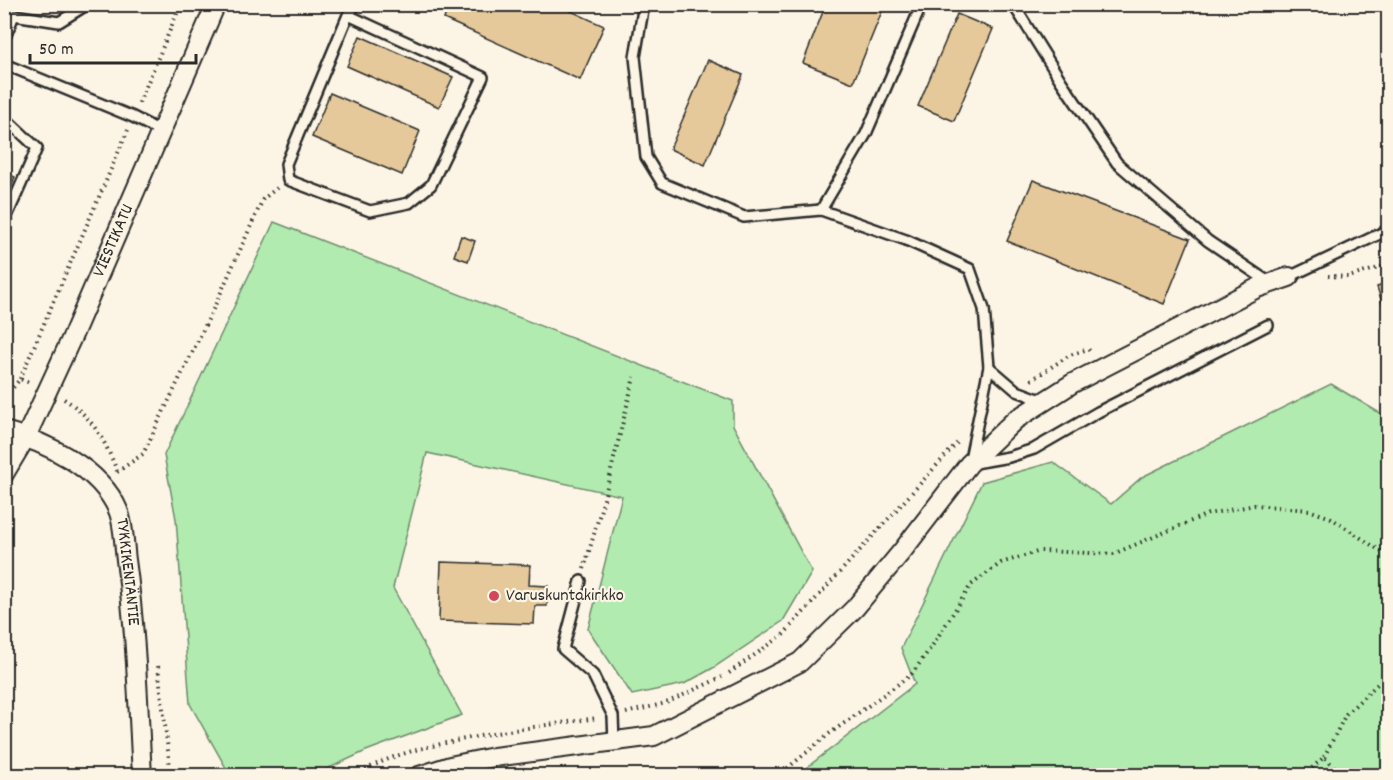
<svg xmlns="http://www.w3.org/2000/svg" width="1393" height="780" viewBox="0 0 1393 780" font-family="Dekko,sans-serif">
  <rect width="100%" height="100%" fill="#fcf5e5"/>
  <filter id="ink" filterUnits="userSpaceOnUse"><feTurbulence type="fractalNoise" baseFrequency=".0167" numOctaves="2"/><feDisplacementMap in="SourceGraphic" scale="12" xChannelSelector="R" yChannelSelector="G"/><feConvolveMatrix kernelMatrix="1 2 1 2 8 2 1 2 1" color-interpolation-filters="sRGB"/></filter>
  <g filter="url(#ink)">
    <g fill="#b1ebaf" stroke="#6e8b6d" stroke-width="1.5">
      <path d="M 274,222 L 733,401 L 733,425 L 812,572 L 783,621 L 713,668 L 684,684 L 632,695 L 588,629 L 622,496 L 427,453 L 393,588 L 462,715 L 366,751 L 314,775 L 230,775 L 190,704 L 176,519 L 164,455 Z"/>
      <path d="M 1331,384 L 1388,418 L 1388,775 L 797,775 L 915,684 L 901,648 L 982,482 L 1053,462 L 1111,504 L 1142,477 Z"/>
    </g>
    <g fill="#e5c99a" stroke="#2b2b2b" stroke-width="1.5">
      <path d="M 449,4 L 556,4 L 604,26 L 580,80 L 444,19 Z"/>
      <path d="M 826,4 L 885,4 L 853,83 L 803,63 Z"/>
      <path d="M 957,14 L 993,29 L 954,121 L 918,106 Z"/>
      <path d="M 360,36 L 453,77 L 439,107 L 347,66 Z"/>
      <path d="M 708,60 L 743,75 L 705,165 L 670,149 Z"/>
      <path d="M 330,93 L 420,131 L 402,175 L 312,137 Z"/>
      <path d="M 4,172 L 15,177 L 4,200 Z"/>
      <path d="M 1033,180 L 1190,239 L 1164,304 L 1007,241 Z"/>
      <path d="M 461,236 L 475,241 L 468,261 L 454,256 Z"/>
      <path d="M 1388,283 L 1388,321 L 1377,287 Z"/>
      <path d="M 441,562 L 530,565 L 529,585 L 548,586 L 547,606 L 535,606 L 534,624 L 439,621 Z"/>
    </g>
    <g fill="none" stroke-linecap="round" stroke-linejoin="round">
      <defs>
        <g id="lane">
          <path d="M 644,4 L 635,57 L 646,157 L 662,183 L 744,217 L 821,210 L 906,240 L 970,269 L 984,309 L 989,367 L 969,464 L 1009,457 L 1034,449 L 1098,412 L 1268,325"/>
          <path d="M 1013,4 L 1061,81 L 1117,163 L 1208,241 L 1270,283"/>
          <path d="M 348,15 L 483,77 L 431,185 L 409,203 L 370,211 L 288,180 L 286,164 L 348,15 L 356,4"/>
          <path d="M 4,40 L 14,15 L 59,22 L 88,4"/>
          <path d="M 4,64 L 133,117 L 162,132"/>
          <path d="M 4,117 L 37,148 L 4,223"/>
          <path d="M 821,210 L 866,134 L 922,4"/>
          <path d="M 1289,277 L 1388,230"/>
          <path d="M 989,367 L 1017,391 L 1044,401"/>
          <path d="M 581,581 L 563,649 L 593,675 L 613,716 L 614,742"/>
        </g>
        <g id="street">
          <path id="s1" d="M 4,431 C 46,442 100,468 118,510 C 124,524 124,545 126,560 C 136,631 138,704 142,776"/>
          <path id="s2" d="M 4,474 L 26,437 L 73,335 L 216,4"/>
          <path d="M 419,776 L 450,766 L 494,757 L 654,736 L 800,662 L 855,608 L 903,550 L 969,464 L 1015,420 L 1073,383 L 1257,288 L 1289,277"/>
        </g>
      </defs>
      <use href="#lane" stroke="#2b2b2b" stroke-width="14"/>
      <use href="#street" stroke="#2b2b2b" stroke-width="22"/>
      <g stroke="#2b2b2b" stroke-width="4" stroke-dasharray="1.5 4.5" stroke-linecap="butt">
        <path d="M 139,103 L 181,4"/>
        <path d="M 1328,276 L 1349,277 L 1388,265"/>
        <path d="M 20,379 L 128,130"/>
        <path d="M 1031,380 L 1070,355 L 1088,349 L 1091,353"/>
        <path d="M 4,395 L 11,390 L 20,379 L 30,383"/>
        <path d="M 64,399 C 93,417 105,441 117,471"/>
        <path d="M 117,472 L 143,454 L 217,301 L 263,199 L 277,188"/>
        <path d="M 584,569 L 604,499 L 634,377"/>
        <path d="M 158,666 L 171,776"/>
        <path d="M 729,673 L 783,635 L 957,443"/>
        <path d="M 626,713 L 666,703 L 722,677"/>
        <path d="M 1324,757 L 1346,714 L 1388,674"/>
        <path d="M 355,776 C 389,754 426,747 465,739 C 509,730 553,724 598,718"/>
        <path d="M 778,776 L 829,734 L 911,675 L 932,646 L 971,585 L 1001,563 L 1040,551 L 1113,554 L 1208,514 L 1255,505 L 1309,510 L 1331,518 L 1388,556"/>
        <path d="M 1303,776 L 1324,757 L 1344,776"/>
      </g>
      <use href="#lane" stroke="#fcf5e5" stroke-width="9"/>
      <use href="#street" stroke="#fcf5e5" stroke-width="18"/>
    </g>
  </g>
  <circle fill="#d1495b" stroke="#fcf5e5" stroke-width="2" cx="494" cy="596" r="6"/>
  <g text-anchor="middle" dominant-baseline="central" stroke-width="4.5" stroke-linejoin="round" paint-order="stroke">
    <g font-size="18" fill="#2b2b2b" stroke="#fcf5e5">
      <text stroke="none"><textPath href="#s2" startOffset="258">VIESTIKATU</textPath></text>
      <text stroke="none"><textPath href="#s1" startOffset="206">TYKKIKENTÄNTIE</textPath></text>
    </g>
    <g font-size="18" fill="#2b2b2b" stroke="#fcf5e5" text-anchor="start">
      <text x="506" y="596">Varuskuntakirkko</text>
    </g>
  </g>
  <rect width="1393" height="780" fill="none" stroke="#fcf5e5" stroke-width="24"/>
  <rect x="12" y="12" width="1369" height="756" fill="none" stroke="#2b2b2b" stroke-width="2" filter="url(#ink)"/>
  <path d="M30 54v9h166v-9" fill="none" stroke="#2b2b2b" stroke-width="3"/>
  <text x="39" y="54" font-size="18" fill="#2b2b2b" stroke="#fcf5e5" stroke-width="4.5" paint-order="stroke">50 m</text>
</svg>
